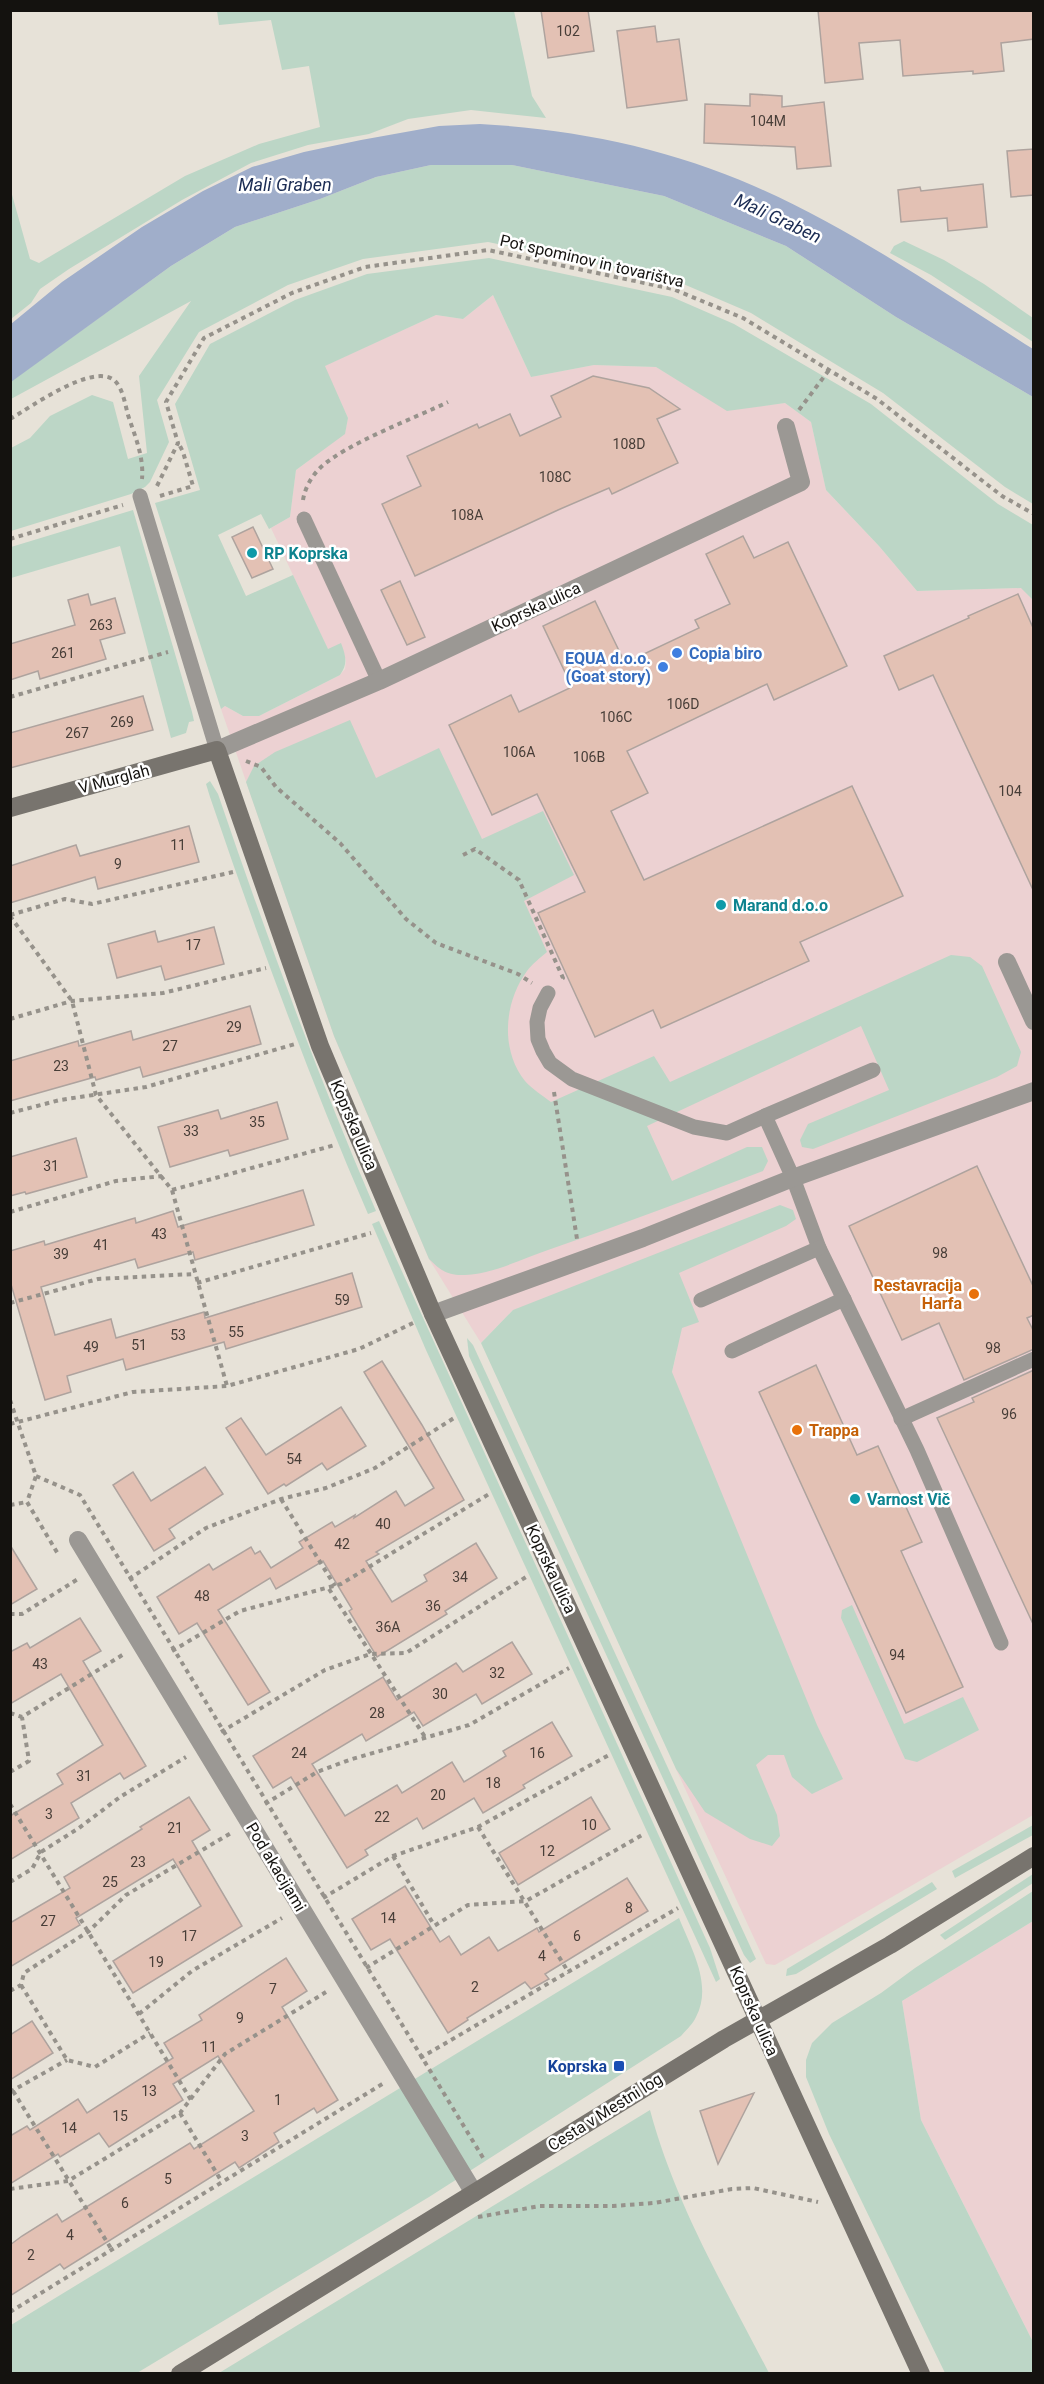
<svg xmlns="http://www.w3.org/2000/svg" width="1044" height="2384" viewBox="0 0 1044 2384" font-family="Roboto,sans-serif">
  <rect width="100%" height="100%" fill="#e7e2d8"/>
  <g fill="#ecd1d2">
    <path d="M 493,295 L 531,377 L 594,365 L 656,367 L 727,410 L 785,403 L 811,422 L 826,490 L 879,546 L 917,591 L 1022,588 L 1033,600 L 1033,1815 L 775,1965 L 766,1964 L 676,1769 L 672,1372 L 677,1351 L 513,1310 L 481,1343 L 429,1259 L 334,1036 L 221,709 L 225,706 L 243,716 L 259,716 L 340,675 L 345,669 L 346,661 L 341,644 L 328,650 L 271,528 L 290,517 L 296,470 L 345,433 L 348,418 L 324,366 L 436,315 L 463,319 Z"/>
    <path d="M 1033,1921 L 1033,2342 L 921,2120 L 902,2001 Z"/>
  </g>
  <g fill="#bcd6c6">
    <path d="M 327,11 L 514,11 L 532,96 L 546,118 L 471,110 L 408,119 L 369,134 L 308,145 L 251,163 L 182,200 L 69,269 L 40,289 L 31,303 L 11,319 L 11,191 L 30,259 L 39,263 L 185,176 L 259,144 L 320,127 L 309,66 L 282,70 L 271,20 L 219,25 L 217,11 Z"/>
    <path d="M 431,165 L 512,165 L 664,196 L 786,246 L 896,317 L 1033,397 L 1033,504 L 1005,487 L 883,393 L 751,313 L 674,280 L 488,242 L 363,259 L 288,285 L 199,332 L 157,400 L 169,442 L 150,482 L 145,487 L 131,494 L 11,531 L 11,448 L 30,438 L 50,416 L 92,395 L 113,402 L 128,459 L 147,453 L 139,376 L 191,301 L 11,399 L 10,382 L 171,266 L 235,227 L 320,199 L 376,177 Z"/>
    <path d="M 904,241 L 944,260 L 984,284 L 1033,318 L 1033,342 L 931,275 L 890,253 L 894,246 Z"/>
    <path d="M 489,258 L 672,297 L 734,324 L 871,404 L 998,504 L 1033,525 L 1033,600 L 1021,588 L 917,591 L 879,546 L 826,490 L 811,422 L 785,403 L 727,411 L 656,367 L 594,365 L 531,377 L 493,295 L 463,319 L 436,315 L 325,366 L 348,418 L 345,434 L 296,470 L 290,517 L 269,529 L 261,514 L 218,535 L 246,596 L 293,575 L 328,649 L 341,643 C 346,656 348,664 340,675 L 259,716 L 243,716 L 225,706 L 221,709 L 155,503 L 200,490 L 175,404 L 210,344 L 295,300 L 367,274 Z"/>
    <path d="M 133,510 L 192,712 L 194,721 L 189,722 L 186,733 L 171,738 L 120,546 L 11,578 L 11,547 Z"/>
    <path d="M 350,720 L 376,778 L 439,748 L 482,839 L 543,811 L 574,875 L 524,901 L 547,952 C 540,958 532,964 527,971 C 504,1002 500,1050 525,1081 C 532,1089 543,1096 551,1102 L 654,1056 L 670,1082 L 951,955 L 970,957 L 982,966 L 1021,1052 L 1017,1066 L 997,1077 L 813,1149 L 802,1147 L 800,1140 L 808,1124 L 889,1090 L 861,1026 L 647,1126 L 672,1181 L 747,1147 L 762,1147 L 768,1161 L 763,1171 C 692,1198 620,1225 548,1250 C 522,1259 492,1274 465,1275 C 448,1276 440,1270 429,1259 L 334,1036 L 246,782 L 254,766 L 275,752 Z"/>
    <path d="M 210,781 L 218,794 C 266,935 317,1074 376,1211 L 368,1214 C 309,1078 258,938 210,797 L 206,784 Z"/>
    <path d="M 780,1205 L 793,1210 L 796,1219 L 786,1226 L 679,1273 L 699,1322 L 682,1328 L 672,1372 L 817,1725 L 843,1779 L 812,1794 L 792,1777 L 784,1755 L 768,1755 L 756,1765 L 777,1815 L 780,1836 L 772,1846 L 750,1839 L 705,1812 L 676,1769 L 481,1343 L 513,1310 Z"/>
    <path d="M 379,1221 L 710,1948 L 720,1979 L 716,1982 L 426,1350 L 372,1224 Z"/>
    <path d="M 467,1338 L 473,1345 L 756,1959 L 750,1963 L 744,1955 L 469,1356 Z"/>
    <path d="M 852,1605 L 904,1724 L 963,1697 L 979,1730 L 917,1762 L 905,1759 L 841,1618 L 842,1610 Z"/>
    <path d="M 1033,1825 L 1033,1835 L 955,1878 L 952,1871 Z"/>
    <path d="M 1033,1874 L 1033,1883 L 945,1940 L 940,1935 Z"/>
    <path d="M 932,1882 L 937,1889 L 796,1974 L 786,1976 L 787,1969 Z"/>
    <path d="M 1033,1891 L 1033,1921 L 902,2001 L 921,2120 L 1033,2342 L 1033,2373 L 945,2373 L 829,2134 L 806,2077 L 806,2060 L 812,2043 L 832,2023 L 881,1993 L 915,1968 Z"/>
    <path d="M 679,1918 C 691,1948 713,1985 696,2017 C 693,2024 686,2030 681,2036 L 429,2197 L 137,2373 L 11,2374 L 11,2325 Z"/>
    <path d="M 650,2110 C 675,2204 725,2288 769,2373 L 219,2373 Z"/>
  </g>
  <path fill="#a0aeca" d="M 480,124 C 574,129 668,148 754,186 C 852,229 943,292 1033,349 L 1033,397 L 896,317 L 786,246 L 664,196 L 512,165 L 431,165 L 376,177 L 320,199 L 235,227 L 171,266 L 11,382 L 11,324 L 62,282 L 142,227 L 203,191 L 252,167 L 304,152 L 361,140 L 439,126 Z"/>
  <g fill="#e3c1b4" stroke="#aea39e" stroke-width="1.5">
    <path d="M 541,10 L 588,10 L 594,51 L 548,58 Z"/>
    <path d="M 818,10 L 1034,10 L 1034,39 L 1001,43 L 1004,71 L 973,74 L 973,71 L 903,76 L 900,40 L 859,43 L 863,79 L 825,83 Z"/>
    <path d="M 655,26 L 657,42 L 679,39 L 687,100 L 627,108 L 617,31 Z"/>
    <path d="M 750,94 L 782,96 L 782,107 L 824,102 L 831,166 L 797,169 L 795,147 L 704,143 L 705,104 L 750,106 Z"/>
    <path d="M 1034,149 L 1034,195 L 1011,197 L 1007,151 Z"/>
    <path d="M 983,184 L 987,227 L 948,231 L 947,218 L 901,222 L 898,190 L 920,187 L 921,191 Z"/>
    <path d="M 593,376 L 649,388 L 680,409 L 657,419 L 678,463 L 612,494 L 609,488 L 558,510 L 415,576 L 382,504 L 421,486 L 407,456 L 477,424 L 479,428 L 510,414 L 520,436 L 561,417 L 551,396 Z"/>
    <path d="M 253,527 L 273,569 L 252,578 L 232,537 Z"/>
    <path d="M 743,536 L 754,558 L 788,542 L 847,666 L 774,700 L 767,684 L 627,751 L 648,793 L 611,811 L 644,880 L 852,786 L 903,896 L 800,942 L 809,961 L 661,1028 L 653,1010 L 595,1037 L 538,913 L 585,892 L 537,794 L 492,815 L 449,725 L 511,695 L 519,712 L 572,687 L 543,626 L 595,601 L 625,663 L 699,628 L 695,620 L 730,604 L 706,554 Z"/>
    <path d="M 400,581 L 425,637 L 407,645 L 381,590 Z"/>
    <path d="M 88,594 L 91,605 L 115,598 L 125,633 L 100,640 L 106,659 L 40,679 L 38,671 L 10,680 L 10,644 L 75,625 L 68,600 Z"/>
    <path d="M 1018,594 L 1034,630 L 1034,892 L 933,675 L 899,690 L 884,656 L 969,618 L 968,616 Z"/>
    <path d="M 143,696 L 153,730 L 10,768 L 10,733 Z"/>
    <path d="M 189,826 L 199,862 L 98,889 L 95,877 L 10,903 L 10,866 L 76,845 L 80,856 Z"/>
    <path d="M 214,927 L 224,964 L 165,980 L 161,966 L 117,978 L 108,944 L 155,931 L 158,942 Z"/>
    <path d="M 250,1006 L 261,1044 L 143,1077 L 140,1067 L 96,1080 L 95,1077 L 10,1101 L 10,1061 L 78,1041 L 79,1046 L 131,1031 L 133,1040 Z"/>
    <path d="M 277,1102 L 288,1139 L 230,1156 L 228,1150 L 170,1167 L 158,1127 L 218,1110 L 221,1119 Z"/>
    <path d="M 76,1138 L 87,1177 L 26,1194 L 25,1192 L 10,1196 L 10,1157 Z"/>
    <path d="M 977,1166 L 1034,1288 L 1034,1315 L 1027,1318 L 1034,1332 L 1034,1349 L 964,1380 L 939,1323 L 902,1340 L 849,1226 Z"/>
    <path d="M 303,1190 L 314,1225 L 195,1260 L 193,1252 L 138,1268 L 135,1259 L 41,1287 L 55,1335 L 111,1319 L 116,1338 L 204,1312 L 205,1318 L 352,1273 L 362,1307 L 226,1349 L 224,1342 L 126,1370 L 123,1359 L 67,1376 L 71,1392 L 45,1400 L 10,1281 L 10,1251 L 44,1241 L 45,1245 L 135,1218 L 136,1223 L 173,1211 L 178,1227 Z"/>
    <path d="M 382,1361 L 422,1425 L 464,1500 L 376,1552 L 379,1554 L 366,1561 L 392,1602 L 427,1581 L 424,1575 L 476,1543 L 497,1578 L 445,1611 L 447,1614 L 377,1657 L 349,1611 L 352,1609 L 323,1561 L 276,1589 L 270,1578 L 218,1610 L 270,1692 L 248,1705 L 197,1623 L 179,1634 L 157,1597 L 209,1564 L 213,1570 L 251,1547 L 255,1554 L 260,1551 L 271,1568 L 303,1548 L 299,1542 L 332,1522 L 335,1527 L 355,1515 L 354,1518 L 396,1491 L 405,1506 L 434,1488 L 364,1372 Z"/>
    <path d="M 816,1365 L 857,1455 L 878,1446 L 922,1542 L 901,1551 L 963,1687 L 906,1713 L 759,1392 Z"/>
    <path d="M 1034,1370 L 1034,1626 L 937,1418 L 974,1402 L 972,1398 Z"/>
    <path d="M 341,1407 L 366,1446 L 327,1470 L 322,1463 L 286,1486 L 284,1484 L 268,1494 L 226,1428 L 241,1418 L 266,1455 Z"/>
    <path d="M 205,1467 L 223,1494 L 169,1529 L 175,1538 L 154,1551 L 113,1485 L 133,1472 L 151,1501 Z"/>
    <path d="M 10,1545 L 37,1589 L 10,1605 Z"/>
    <path d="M 80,1618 L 101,1651 L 83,1661 L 146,1766 L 124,1779 L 120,1773 L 71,1803 L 79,1818 L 10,1860 L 10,1816 L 63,1784 L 57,1774 L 103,1745 L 61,1674 L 10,1704 L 10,1652 L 27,1643 L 30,1648 Z"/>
    <path d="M 512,1642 L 532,1674 L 482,1704 L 476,1694 L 423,1726 L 414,1712 L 366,1741 L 362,1734 L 312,1764 L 345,1816 L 397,1785 L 402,1793 L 452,1762 L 464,1782 L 506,1756 L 503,1751 L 552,1722 L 572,1756 L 523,1785 L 525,1788 L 483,1813 L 474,1798 L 423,1829 L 417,1818 L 365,1850 L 368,1855 L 347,1868 L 291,1777 L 273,1788 L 253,1756 L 383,1677 L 397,1700 L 456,1663 L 463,1672 Z"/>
    <path d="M 189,1797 L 210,1830 L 192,1841 L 242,1926 L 133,1993 L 113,1961 L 201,1906 L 173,1859 L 76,1918 L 80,1925 L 10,1967 L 10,1923 L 70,1888 L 64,1877 L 142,1829 L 140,1827 Z"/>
    <path d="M 591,1797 L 610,1829 L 518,1885 L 499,1853 Z"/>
    <path d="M 627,1878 L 648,1911 L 545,1974 L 549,1979 L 531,1989 L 525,1982 L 467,2018 L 468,2020 L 448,2033 L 390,1939 L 371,1950 L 352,1919 L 405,1886 L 440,1942 L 449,1936 L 461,1955 L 489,1937 L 498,1951 L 537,1928 L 539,1932 Z"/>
    <path d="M 286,1958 L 307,1991 L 282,2007 L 338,2100 L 317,2113 L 314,2108 L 274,2133 L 279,2142 L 239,2168 L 235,2162 L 64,2269 L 60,2264 L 10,2296 L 10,2245 L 22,2236 L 57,2214 L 62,2222 L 190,2143 L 194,2149 L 254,2111 L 218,2056 L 173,2084 L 183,2100 L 109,2147 L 99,2133 L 60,2157 L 58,2154 L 10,2184 L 10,2136 L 27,2126 L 30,2130 L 78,2099 L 87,2113 L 173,2058 L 164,2043 L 202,2020 L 199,2015 Z"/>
    <path d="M 32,2021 L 53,2053 L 10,2080 L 10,2035 Z"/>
    <path d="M 754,2093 L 718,2164 L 700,2111 Z"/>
  </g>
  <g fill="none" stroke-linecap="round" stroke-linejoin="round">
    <g stroke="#96928b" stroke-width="4" stroke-dasharray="4.5 4.5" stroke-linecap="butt">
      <path d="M 799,410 L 829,370"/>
      <path d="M 10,419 C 30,408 94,361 115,381 C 123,389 125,404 128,415 C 135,436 144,457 142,479"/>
      <path d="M 157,486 L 178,443 L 166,402 L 204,338 L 292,293 L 365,267 L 488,250 L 673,289 L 743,318 L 877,399 L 1002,496 L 1034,514"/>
      <path d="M 160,496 L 193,486 L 183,452 L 179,444"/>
      <path d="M 303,500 C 305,488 311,477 320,468 C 345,444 415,418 448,402"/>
      <path d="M 10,539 L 123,505"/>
      <path d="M 10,697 L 168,652"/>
      <path d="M 246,761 L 261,767 L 276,787 L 340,843 L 406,919 L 436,943 L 518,974 L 532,983"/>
      <path d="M 463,855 L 475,849 L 519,880 L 563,978 L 562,979"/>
      <path d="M 10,915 L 65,899 L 92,904 L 233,872"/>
      <path d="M 10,916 L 72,1001 L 96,1095 L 172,1190 L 227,1386"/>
      <path d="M 10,1019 L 72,1001 L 163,993 L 266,968"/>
      <path d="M 554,1092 L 577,1239"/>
      <path d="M 10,1113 L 60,1100 L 146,1087 L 295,1044"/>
      <path d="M 172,1190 L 335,1145"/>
      <path d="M 10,1212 L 116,1181 L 162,1176"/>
      <path d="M 197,1283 L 371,1233"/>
      <path d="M 10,1303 L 98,1279 L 194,1274"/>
      <path d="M 10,1400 L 36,1476 L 27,1502 L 58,1554"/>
      <path d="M 10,1424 L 133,1392 L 227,1386 L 359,1349 L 413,1323"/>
      <path d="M 36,1476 L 80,1495 L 485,2161"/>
      <path d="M 281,1499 L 335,1586"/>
      <path d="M 10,1505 L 27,1502"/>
      <path d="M 129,1579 L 206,1528 L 281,1499 L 326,1488 L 375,1468 L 454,1418"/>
      <path d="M 329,1589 L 425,1737"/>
      <path d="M 10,1614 L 22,1614 L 78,1579"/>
      <path d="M 172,1651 L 240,1611 L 341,1584 L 489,1494"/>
      <path d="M 10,1713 L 22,1717 L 124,1654"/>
      <path d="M 221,1732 L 325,1670 L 370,1654 L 406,1653 L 526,1577"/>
      <path d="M 10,1772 L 29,1761 L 22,1717"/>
      <path d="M 10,1804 L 191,2100"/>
      <path d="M 265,1804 L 317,1772 L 349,1760 L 469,1725 L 569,1668"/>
      <path d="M 478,1827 L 569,1973"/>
      <path d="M 393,1856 L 434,1925"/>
      <path d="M 10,1882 L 32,1869 L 41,1852 L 79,1828 L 120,1797 L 186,1757"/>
      <path d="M 323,1898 L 393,1856 L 478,1827 L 609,1755"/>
      <path d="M 366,1968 L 468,1905 L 526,1901 L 644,1834"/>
      <path d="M 21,1985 L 67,2060 L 95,2067 L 150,2033"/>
      <path d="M 10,1991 L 21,1985 L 24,1973 L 89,1931 L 126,1895 L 231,1833"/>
      <path d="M 139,2014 L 192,1971 L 282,1918"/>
      <path d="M 420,2058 L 678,1908"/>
      <path d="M 13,2091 L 112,2250"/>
      <path d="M 10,2092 L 67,2060"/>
      <path d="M 180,2113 L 222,2182"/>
      <path d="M 10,2189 L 68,2181 L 180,2113 L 225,2054 L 326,1992"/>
      <path d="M 478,2217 L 540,2206 L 613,2206 L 654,2203 L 732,2189 L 753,2188 L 818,2202"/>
      <path d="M 10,2312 L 384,2083"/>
    </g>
    <g stroke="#9b9894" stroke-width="15">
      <path d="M 140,496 L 217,750"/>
      <path d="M 304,519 L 379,681"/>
      <path d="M 548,993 L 540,1008 L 537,1022 L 538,1039 L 543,1051 L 550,1063 L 572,1079 L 694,1127 L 727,1133 L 765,1116"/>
      <path d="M 873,1070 L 765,1116 L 793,1178 L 819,1248 L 917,1450 L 1001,1643"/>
      <path d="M 701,1300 L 819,1248"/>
      <path d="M 732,1351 L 844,1299"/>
      <path d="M 901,1419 L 1034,1359"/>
    </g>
    <g stroke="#9b9894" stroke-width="18">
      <path d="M 217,750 L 379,681 L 801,482 L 786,427"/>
      <path d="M 1007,962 L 1034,1021"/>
      <path d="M 433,1314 L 643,1238 L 793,1178 L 1034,1091"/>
      <path d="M 78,1540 L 474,2193"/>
    </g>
    <g stroke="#78746e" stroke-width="18">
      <path d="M 10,808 L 217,750 L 320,1046 L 433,1314 L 921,2374"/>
      <path d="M 180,2374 L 724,2039 L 890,1945 L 1034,1856"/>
    </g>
  </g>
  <g fill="#0f9aa8" stroke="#fff" stroke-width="2">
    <circle cx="252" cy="553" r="6"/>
    <circle cx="721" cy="905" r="6"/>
    <circle cx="855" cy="1499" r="6"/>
  </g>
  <g fill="#3f7fe0" stroke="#fff" stroke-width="2">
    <circle cx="677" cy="653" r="6"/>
    <circle cx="663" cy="667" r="6"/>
  </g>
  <g fill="#e8710a" stroke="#fff" stroke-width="2">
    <circle cx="974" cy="1294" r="6"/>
    <circle cx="797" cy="1430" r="6"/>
  </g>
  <rect fill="#1a4fb4" stroke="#fff" stroke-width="2" x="613" y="2060" width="12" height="12" rx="3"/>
  <g text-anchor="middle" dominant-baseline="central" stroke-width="5" stroke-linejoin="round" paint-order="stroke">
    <g font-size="14" fill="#483e38">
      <text x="568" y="31">102</text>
      <text x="768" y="121">104M</text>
      <text x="629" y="444">108D</text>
      <text x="555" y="477">108C</text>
      <text x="467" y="515">108A</text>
      <text x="101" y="625">263</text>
      <text x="63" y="653">261</text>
      <text x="683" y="704">106D</text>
      <text x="616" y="717">106C</text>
      <text x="122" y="722">269</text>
      <text x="77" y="733">267</text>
      <text x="519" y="752">106A</text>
      <text x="589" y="757">106B</text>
      <text x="1010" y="791">104</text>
      <text x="178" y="845">11</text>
      <text x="118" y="864">9</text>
      <text x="193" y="945">17</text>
      <text x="234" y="1027">29</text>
      <text x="170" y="1046">27</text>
      <text x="61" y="1066">23</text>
      <text x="257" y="1122">35</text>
      <text x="191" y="1131">33</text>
      <text x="51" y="1166">31</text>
      <text x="159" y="1234">43</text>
      <text x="101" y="1245">41</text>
      <text x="940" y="1253">98</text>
      <text x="61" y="1254">39</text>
      <text x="342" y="1300">59</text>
      <text x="236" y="1332">55</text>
      <text x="178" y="1335">53</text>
      <text x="139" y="1345">51</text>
      <text x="91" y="1347">49</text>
      <text x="993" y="1348">98</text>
      <text x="1009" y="1414">96</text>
      <text x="294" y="1459">54</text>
      <text x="383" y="1524">40</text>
      <text x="342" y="1544">42</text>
      <text x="460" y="1577">34</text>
      <text x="202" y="1596">48</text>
      <text x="433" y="1606">36</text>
      <text x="388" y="1627">36A</text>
      <text x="897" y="1655">94</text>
      <text x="40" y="1664">43</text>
      <text x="497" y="1673">32</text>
      <text x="440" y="1694">30</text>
      <text x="377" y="1713">28</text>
      <text x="299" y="1753">24</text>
      <text x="537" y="1753">16</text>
      <text x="84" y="1776">31</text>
      <text x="493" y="1783">18</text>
      <text x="438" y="1795">20</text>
      <text x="49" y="1814">3</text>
      <text x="382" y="1817">22</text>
      <text x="589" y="1825">10</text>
      <text x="175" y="1828">21</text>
      <text x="547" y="1851">12</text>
      <text x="138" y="1862">23</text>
      <text x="110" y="1882">25</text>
      <text x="629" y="1908">8</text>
      <text x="388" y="1918">14</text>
      <text x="48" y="1921">27</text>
      <text x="189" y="1936">17</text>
      <text x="577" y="1936">6</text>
      <text x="542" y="1956">4</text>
      <text x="156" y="1962">19</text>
      <text x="475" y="1987">2</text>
      <text x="273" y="1989">7</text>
      <text x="240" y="2018">9</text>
      <text x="209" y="2047">11</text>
      <text x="149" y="2091">13</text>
      <text x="278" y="2100">1</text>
      <text x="120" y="2116">15</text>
      <text x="69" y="2128">14</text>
      <text x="245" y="2136">3</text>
      <text x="168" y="2179">5</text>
      <text x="125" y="2203">6</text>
      <text x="70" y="2235">4</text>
      <text x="31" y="2255">2</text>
    </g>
    <g font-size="16" fill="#14120f" stroke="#fff">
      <text transform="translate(592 261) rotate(13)">Pot spominov in tovarištva</text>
      <text transform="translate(536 607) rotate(-25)">Koprska ulica</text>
      <text transform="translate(114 779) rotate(-15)">V Murglah</text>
      <text transform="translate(354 1125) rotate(67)">Koprska ulica</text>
      <text transform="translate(551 1569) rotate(65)">Koprska ulica</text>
      <text transform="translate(276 1867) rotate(59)">Pod akacijami</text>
      <text transform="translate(754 2011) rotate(66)">Koprska ulica</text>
      <text transform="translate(605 2112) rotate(-32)">Cesta v Mestni log</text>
    </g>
    <g font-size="16" font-weight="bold" fill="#0d838f" stroke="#fff" text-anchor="start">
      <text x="264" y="553">RP Koprska</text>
      <text x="733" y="905">Marand d.o.o</text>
      <text x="867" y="1499">Varnost Vič</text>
    </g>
    <g font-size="16" font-weight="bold" fill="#366cbe" stroke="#fff" text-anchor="start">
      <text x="689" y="653">Copia biro</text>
      <text x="651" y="658" text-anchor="end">EQUA d.o.o.<tspan x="651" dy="18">(Goat story)</tspan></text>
    </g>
    <g font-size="16" font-weight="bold" fill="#c56008" stroke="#fff" text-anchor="end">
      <text x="962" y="1285">Restavracija<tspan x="962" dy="18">Harfa</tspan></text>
      <text x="809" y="1430" text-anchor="start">Trappa</text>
    </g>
    <g font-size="16" font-weight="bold" fill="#164399" stroke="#fff" text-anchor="end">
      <text x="607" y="2066">Koprska</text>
    </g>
    <g font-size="18" font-style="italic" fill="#1b2c53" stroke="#fff">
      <text x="285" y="184">Mali Graben</text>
      <text transform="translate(778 218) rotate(25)">Mali Graben</text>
    </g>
  </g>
  <rect width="1044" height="2384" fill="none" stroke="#14120f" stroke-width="24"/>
</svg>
